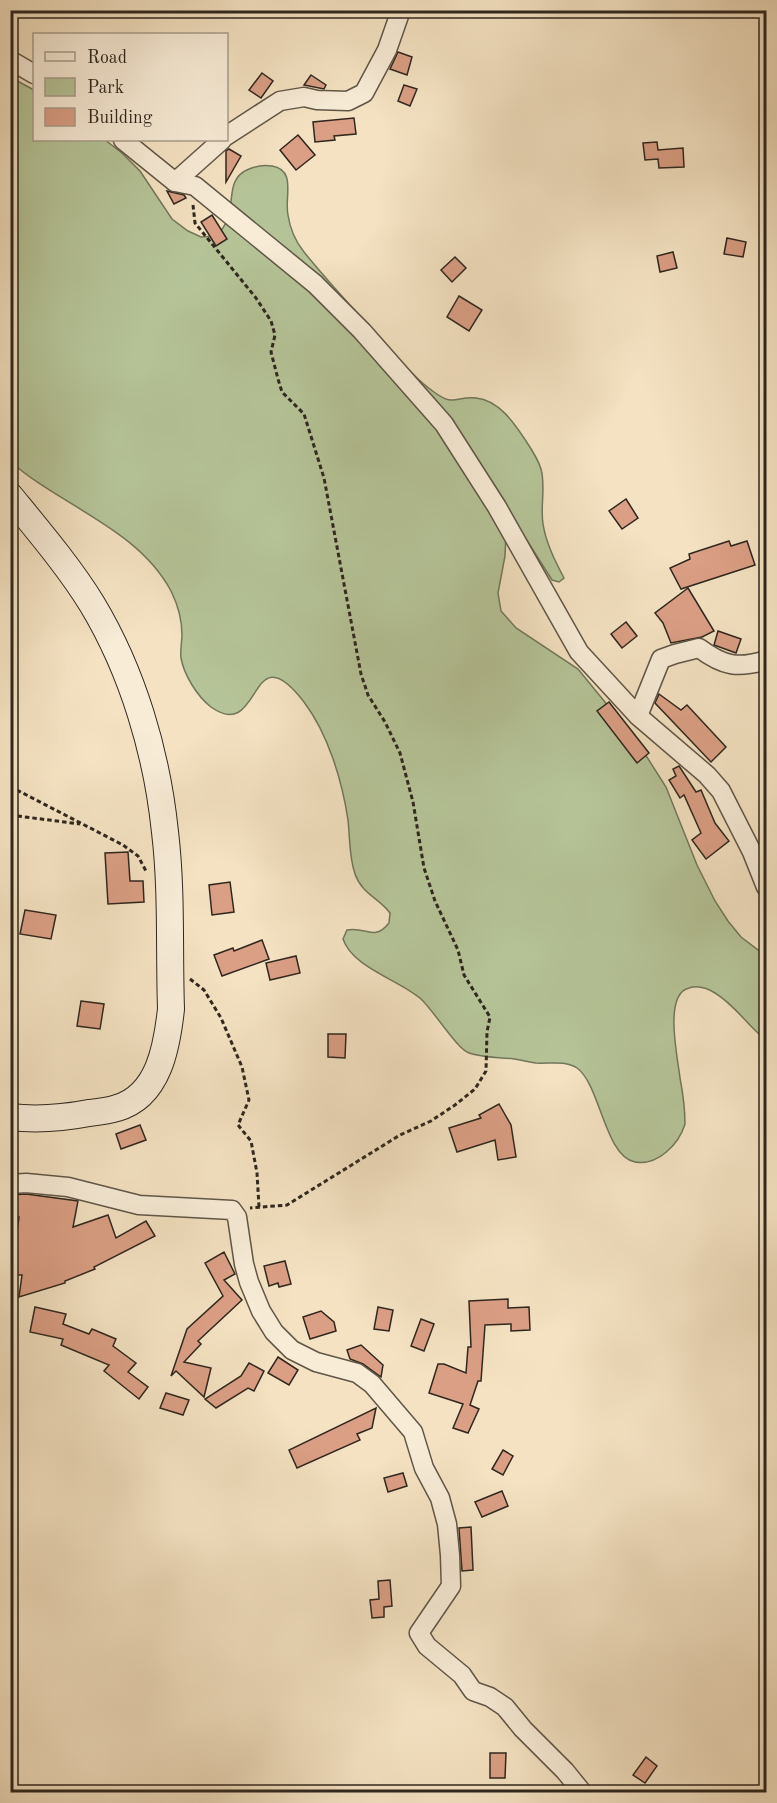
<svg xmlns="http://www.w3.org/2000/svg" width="777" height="1803" viewBox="0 0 777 1803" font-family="'Old Standard TT',serif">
  <rect width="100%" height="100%" fill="#f4e2c2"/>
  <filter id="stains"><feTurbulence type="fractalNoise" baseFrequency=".00333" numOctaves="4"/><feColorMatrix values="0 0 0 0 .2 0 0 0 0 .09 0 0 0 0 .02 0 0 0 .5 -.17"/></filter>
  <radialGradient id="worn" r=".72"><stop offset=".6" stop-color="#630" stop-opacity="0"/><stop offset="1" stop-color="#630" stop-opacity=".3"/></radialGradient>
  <path fill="#b5c498" stroke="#72765b" stroke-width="1.5" d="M 10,77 L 34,90 L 34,140 L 105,140 L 122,153 L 140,171 L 172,219 L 188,231 L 201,237 L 215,236 C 243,215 219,181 249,169 C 256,166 265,165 272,166 C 297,170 284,198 288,215 C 290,229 296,242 304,252 C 329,283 356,312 383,341 C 398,358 415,379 434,392 C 454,407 456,396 476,398 C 499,400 515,424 526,441 C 532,450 538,459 541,469 C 546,487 540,506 543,524 C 546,543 555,561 564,578 L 559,582 L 552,580 L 526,539 L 506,534 L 505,556 L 498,593 L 501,611 L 516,628 L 578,669 L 609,707 L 645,754 L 666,787 L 697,865 L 715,901 L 728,921 L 741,937 L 766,956 L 766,1040 C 748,1026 735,1005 715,993 C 707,988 698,985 689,988 C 663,994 678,1059 680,1078 C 683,1094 685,1109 685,1124 C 679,1144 658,1166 635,1162 C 605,1157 600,1084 577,1068 C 565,1060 549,1064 536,1063 C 529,1062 521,1060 514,1059 C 499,1057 483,1058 469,1053 C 457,1049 434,1011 421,999 C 398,979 353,968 343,939 L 347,930 C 365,926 374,942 389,923 L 390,913 C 379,898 362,894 355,874 C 349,857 350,838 348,820 C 342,780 328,734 304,702 C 248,629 263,744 211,707 C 197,696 184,675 181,658 C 180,650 182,642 182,635 C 182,620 178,605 171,591 C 138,529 61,506 11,462 Z"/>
  <g fill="#db9f85" stroke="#2f271e" stroke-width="1.5">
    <path d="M 398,52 L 412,57 L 407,75 L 390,69 Z"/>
    <path d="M 262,73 L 273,81 L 261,98 L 249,90 Z"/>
    <path d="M 311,75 L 326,85 L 324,89 L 304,85 Z"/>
    <path d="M 404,85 L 417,89 L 410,106 L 398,101 Z"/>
    <path d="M 354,118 L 356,134 L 334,136 L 335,140 L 315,142 L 313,122 Z"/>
    <path d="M 298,135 L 315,155 L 296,170 L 280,150 Z"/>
    <path d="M 657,142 L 658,150 L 683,148 L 684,167 L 659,168 L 658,159 L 645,160 L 643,143 Z"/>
    <path d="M 229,149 L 241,156 L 226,182 L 226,151 Z"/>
    <path d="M 167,191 L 184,195 L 186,198 L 174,204 Z"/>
    <path d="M 212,215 L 227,239 L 216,246 L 201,222 Z"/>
    <path d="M 727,238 L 746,242 L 743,257 L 724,254 Z"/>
    <path d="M 673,252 L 677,268 L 660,272 L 657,256 Z"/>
    <path d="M 455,257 L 466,268 L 452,282 L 441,270 Z"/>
    <path d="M 459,296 L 482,310 L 469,331 L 447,317 Z"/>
    <path d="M 626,499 L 638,518 L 622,529 L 609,511 Z"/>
    <path d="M 729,541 L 731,546 L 747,541 L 755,565 L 681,589 L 670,568 L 690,559 L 689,554 Z"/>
    <path d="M 688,588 L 714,631 L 702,637 L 671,643 L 663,623 L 655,613 Z"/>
    <path d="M 626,622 L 637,636 L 622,648 L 611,634 Z"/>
    <path d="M 718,631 L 741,639 L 736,653 L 714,645 Z"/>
    <path d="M 659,694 L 681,710 L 687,705 L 726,747 L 711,762 L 655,703 Z"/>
    <path d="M 609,702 L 649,753 L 637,763 L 597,711 Z"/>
    <path d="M 679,766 L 696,792 L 701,790 L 715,823 L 729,841 L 706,859 L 692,840 L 701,833 L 684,795 L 680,798 L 669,780 L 676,776 L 673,769 Z"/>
    <path d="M 128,852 L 130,881 L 143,881 L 144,902 L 108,904 L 105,853 Z"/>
    <path d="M 230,882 L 234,912 L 212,915 L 209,885 Z"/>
    <path d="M 25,910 L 56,915 L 51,939 L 20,934 Z"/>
    <path d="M 262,940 L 269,959 L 222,976 L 214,955 L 233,948 L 234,951 Z"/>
    <path d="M 296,956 L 300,973 L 270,980 L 266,963 Z"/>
    <path d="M 81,1001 L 104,1004 L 100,1029 L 77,1026 Z"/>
    <path d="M 328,1034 L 346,1034 L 345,1058 L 328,1057 Z"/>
    <path d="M 499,1104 L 511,1125 L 516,1157 L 498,1160 L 495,1140 L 457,1152 L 449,1128 L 481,1118 L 479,1115 Z"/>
    <path d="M 140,1125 L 146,1140 L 121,1149 L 116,1134 Z"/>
    <path d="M 26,1194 L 78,1201 L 73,1227 L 108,1215 L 116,1238 L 146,1221 L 155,1236 L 94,1267 L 95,1269 L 65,1281 L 65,1283 L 19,1297 L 22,1275 L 10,1275 L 10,1256 L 14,1256 L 19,1217 L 10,1217 L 10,1195 Z"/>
    <path d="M 224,1252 L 235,1274 L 224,1280 L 242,1300 L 198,1341 L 201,1344 L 184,1362 L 211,1368 L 204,1397 L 176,1371 L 171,1376 L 187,1329 L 223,1296 L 205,1263 Z"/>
    <path d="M 285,1261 L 291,1284 L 279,1287 L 278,1283 L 269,1286 L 264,1266 Z"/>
    <path d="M 508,1299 L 508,1308 L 529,1307 L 530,1330 L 511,1331 L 511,1324 L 485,1325 L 481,1381 L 478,1381 L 470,1405 L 479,1409 L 468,1433 L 453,1428 L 463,1404 L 429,1393 L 438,1364 L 444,1364 L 466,1373 L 468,1347 L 471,1347 L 469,1301 Z"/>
    <path d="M 35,1307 L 66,1314 L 63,1324 L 89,1334 L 92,1329 L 116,1339 L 113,1346 L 136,1363 L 128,1372 L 148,1387 L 139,1399 L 104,1371 L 109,1365 L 61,1345 L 63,1339 L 30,1332 Z"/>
    <path d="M 378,1307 L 393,1310 L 389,1331 L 374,1329 Z"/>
    <path d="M 321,1311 L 334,1322 L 336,1331 L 310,1339 L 303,1317 Z"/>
    <path d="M 421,1319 L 434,1324 L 424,1351 L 411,1346 Z"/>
    <path d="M 361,1345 L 383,1365 L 381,1377 L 363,1364 L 350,1359 L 347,1350 Z"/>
    <path d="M 278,1357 L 298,1370 L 289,1385 L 268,1373 Z"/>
    <path d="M 249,1363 L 264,1371 L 254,1391 L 248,1388 L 216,1408 L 205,1399 L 241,1376 Z"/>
    <path d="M 166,1393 L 189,1400 L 183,1415 L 160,1408 Z"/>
    <path d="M 376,1408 L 372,1428 L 357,1434 L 360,1440 L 297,1468 L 289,1450 Z"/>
    <path d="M 503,1450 L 513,1456 L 503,1475 L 492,1469 Z"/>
    <path d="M 403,1473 L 407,1486 L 388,1492 L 384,1478 Z"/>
    <path d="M 502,1491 L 508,1506 L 482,1517 L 475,1502 Z"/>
    <path d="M 471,1527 L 473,1570 L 462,1571 L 459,1528 Z"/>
    <path d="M 390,1580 L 392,1606 L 384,1607 L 384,1617 L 372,1618 L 370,1600 L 379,1599 L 378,1581 Z"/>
    <path d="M 490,1753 L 506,1753 L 505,1778 L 490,1778 Z"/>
    <path d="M 646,1757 L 657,1766 L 645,1783 L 633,1775 Z"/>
  </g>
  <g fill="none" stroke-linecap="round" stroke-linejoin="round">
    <defs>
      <g id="minor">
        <path d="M 10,60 L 34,74"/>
        <path d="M 226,136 L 280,101 L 304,97 L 317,100 L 348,101 L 364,93 L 387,50 L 401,10"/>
        <path d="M 123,140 L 175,182 L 195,186 L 315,284 L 362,331 L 444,424 L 497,507 L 579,652 L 638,716 L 707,775 L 721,791 L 752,852 L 766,887"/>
        <path d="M 175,182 L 222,140"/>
        <path d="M 638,716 L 661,659 L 675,654 L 699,648 C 723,666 738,669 766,660"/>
        <path d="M 10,1184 L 26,1183 L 68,1187 L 139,1205 L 232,1210 L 237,1217 L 244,1264 L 249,1282 L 261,1311 L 274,1332 L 292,1350 L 316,1362 L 357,1373 L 372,1384 L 413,1432 L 424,1468 L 440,1498 L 447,1524 L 450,1555 L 451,1586 L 419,1633 L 427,1646 L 462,1675 L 473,1691 L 490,1697 L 505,1707 L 523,1729 L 565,1771 L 582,1792"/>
      </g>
      <path id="secondary" d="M 10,496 C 37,529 70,568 92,604 C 133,672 157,754 165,832 C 172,890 169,950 171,1009 C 167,1046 159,1096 117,1108 C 108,1111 98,1112 89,1113 C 63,1118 37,1120 10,1117"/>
    </defs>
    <use href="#minor" stroke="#605647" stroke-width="21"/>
    <use href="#secondary" stroke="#2f271e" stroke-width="28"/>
    <g stroke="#2f271e" stroke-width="3" stroke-dasharray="4.5 3" stroke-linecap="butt">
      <path d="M 193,205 L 195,223 L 256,298 L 271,321 L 275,335 L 271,352 L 278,379 L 282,392 L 304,414 L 324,478 L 361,674 L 368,695 L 385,722 L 400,753 L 413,802 L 424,868 L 435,901 L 458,950 L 464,975 L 490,1017 L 487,1032 L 486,1071 L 475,1089 L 455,1105 L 431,1121 L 400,1135 L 287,1205 L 250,1208"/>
      <path d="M 10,789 L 13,788 L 123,845 L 138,856 L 146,871"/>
      <path d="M 10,815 L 80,824"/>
      <path d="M 190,979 L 204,990 L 221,1018 L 242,1067 L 249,1100 L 238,1125 L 251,1141 L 257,1173 L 259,1207"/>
    </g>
    <use href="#minor" stroke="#f8ecd7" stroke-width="18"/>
    <use href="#secondary" stroke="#f8ecd7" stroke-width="26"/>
  </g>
  <rect width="777" height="1803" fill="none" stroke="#f4e2c2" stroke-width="36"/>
  <rect x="12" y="12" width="753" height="1779" fill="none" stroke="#2f271e" stroke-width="3"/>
  <rect x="18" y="18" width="741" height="1767" fill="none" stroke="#2f271e" stroke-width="1.5"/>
  <rect x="33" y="33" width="195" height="108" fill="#f8ecd7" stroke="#a89d8d" stroke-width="1.5"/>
  <rect x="45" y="52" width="30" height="9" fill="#f8ecd7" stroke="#a89d8d" stroke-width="1.5"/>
  <text x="87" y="63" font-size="18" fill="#2f271e">Road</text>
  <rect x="45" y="78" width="30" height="18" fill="#b5c498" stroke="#a89d8d" stroke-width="1.5"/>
  <text x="87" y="93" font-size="18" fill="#2f271e">Park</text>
  <rect x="45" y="108" width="30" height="18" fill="#db9f85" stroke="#a89d8d" stroke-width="1.5"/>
  <text x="87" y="123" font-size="18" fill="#2f271e">Building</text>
  <rect width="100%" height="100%" filter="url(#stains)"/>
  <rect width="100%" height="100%" fill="url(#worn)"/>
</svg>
